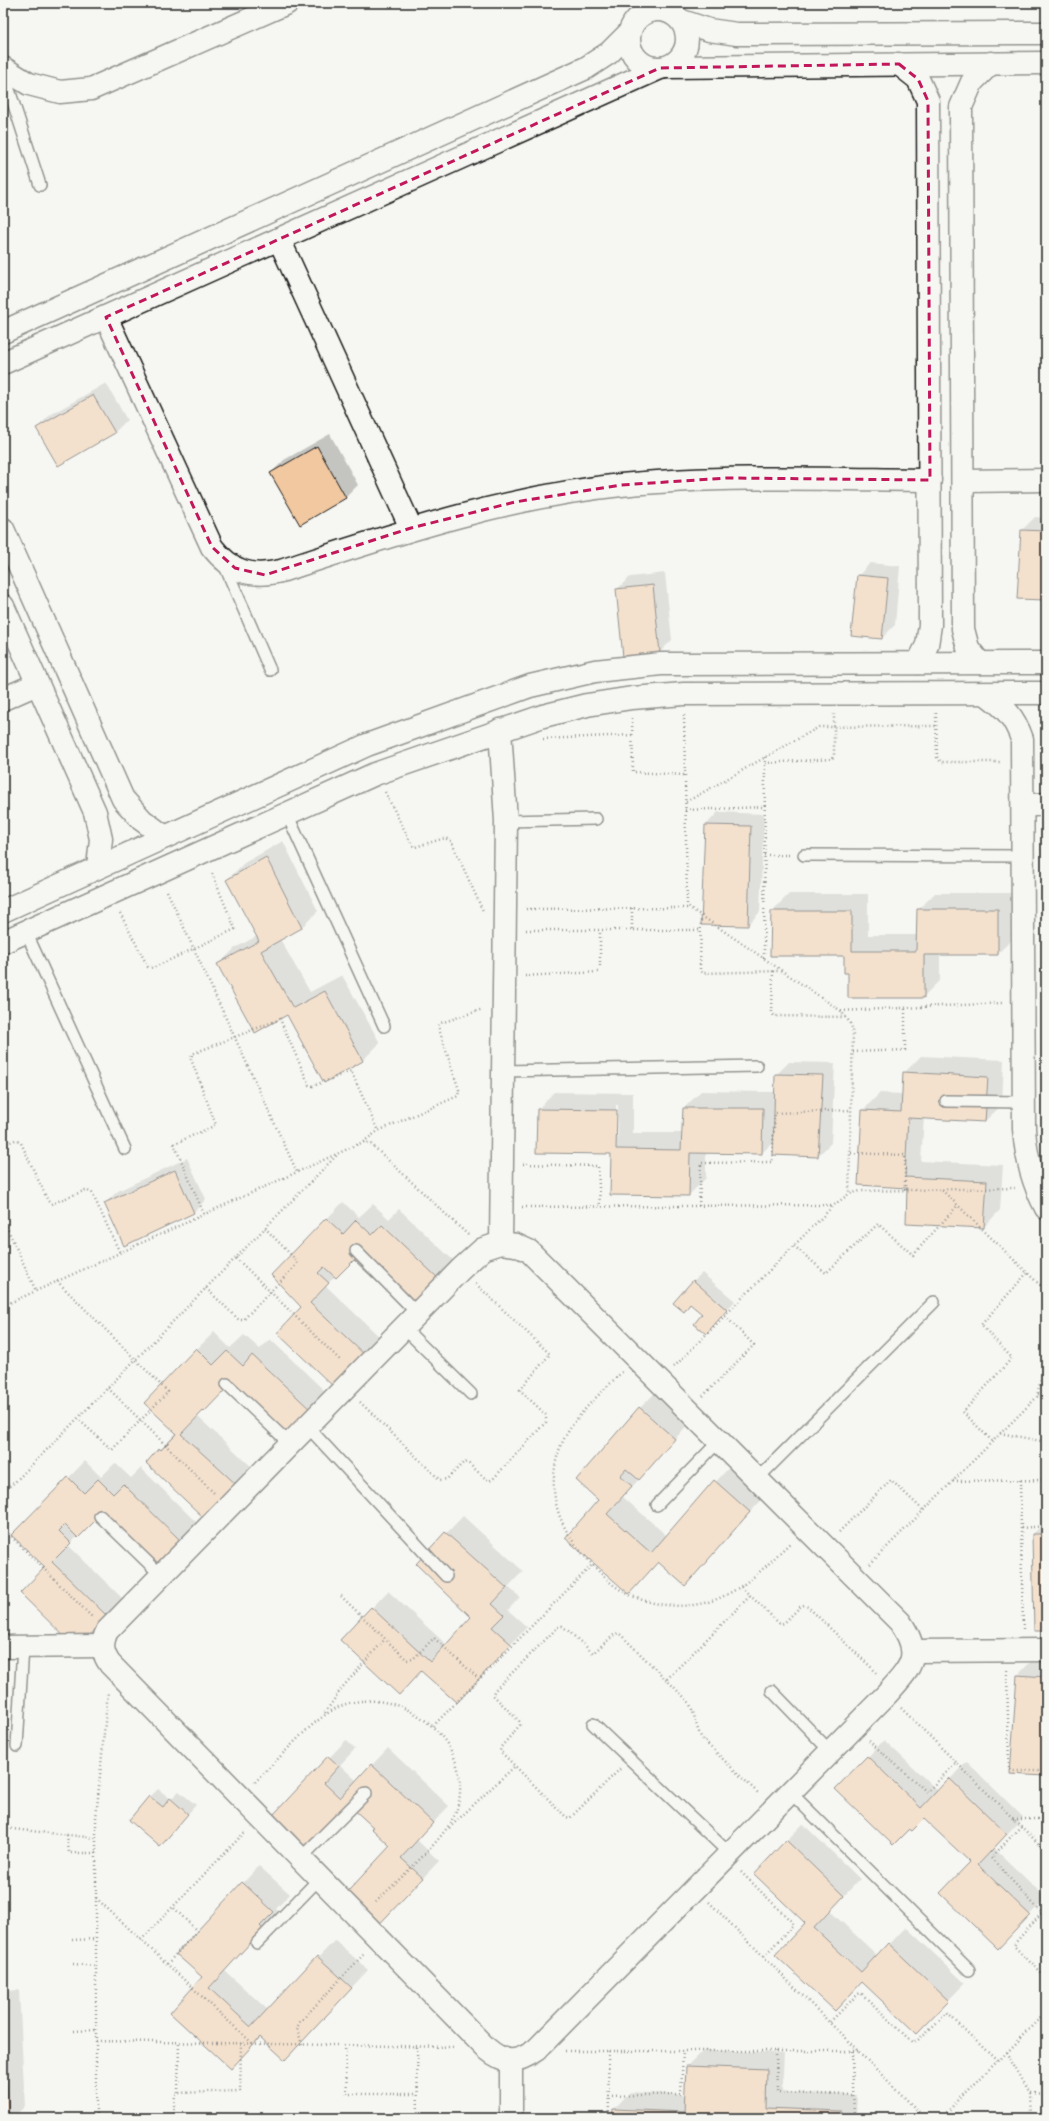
<svg xmlns="http://www.w3.org/2000/svg" width="1049" height="2121" viewBox="0 0 1049 2121" font-family="Kalam,sans-serif">
  <rect width="100%" height="100%" fill="#f6f6f2"/>
  <filter id="ink" filterUnits="userSpaceOnUse"><feTurbulence type="fractalNoise" baseFrequency=".025" numOctaves="2"/><feDisplacementMap in="SourceGraphic" scale="8" xChannelSelector="R" yChannelSelector="G"/><feConvolveMatrix kernelMatrix="1 2 1 2 8 2 1 2 1" color-interpolation-filters="sRGB"/></filter>
  <g filter="url(#ink)">
    <g fill="#0003" fill-rule="evenodd">
      <path d="M 106,383 L 127,420 L 114,433 L 37,428 L 50,415 Z"/>
      <path d="M 330,434 L 358,485 L 346,497 L 300,524 L 271,473 L 284,460 Z"/>
      <path d="M 1035,517 L 1046,518 L 1045,599 L 1022,530 Z"/>
      <path d="M 870,563 L 900,566 L 895,625 L 882,638 L 858,576 Z"/>
      <path d="M 665,573 L 672,640 L 660,652 L 617,589 L 630,577 Z"/>
      <path d="M 718,812 L 764,814 L 760,912 L 748,925 L 706,825 Z"/>
      <path d="M 283,841 L 318,911 L 301,928 L 280,939 L 310,992 L 342,975 L 380,1043 L 363,1060 L 324,1082 L 287,1014 L 219,964 L 235,948 L 257,936 L 227,880 L 244,863 Z"/>
      <path d="M 935,893 L 1014,893 L 1014,938 L 997,954 L 940,954 L 940,980 L 923,997 L 849,972 L 845,955 L 772,911 L 789,894 L 868,894 L 868,935 L 917,935 L 918,910 Z"/>
      <path d="M 921,1056 L 1004,1060 L 1002,1105 L 985,1121 L 924,1118 L 921,1161 L 1003,1165 L 1000,1210 L 984,1227 L 908,1187 L 863,1110 L 880,1093 L 903,1094 L 904,1073 Z"/>
      <path d="M 789,1062 L 835,1063 L 831,1143 L 818,1156 L 774,1141 L 762,1153 L 706,1152 L 706,1178 L 689,1195 L 612,1153 L 538,1109 L 554,1092 L 633,1093 L 633,1133 L 683,1133 L 684,1108 L 701,1091 L 776,1092 L 776,1075 ZM 616,1105 L 618,1105 L 618,1138 L 616,1138 Z"/>
      <path d="M 187,1158 L 206,1199 L 194,1212 L 105,1203 L 118,1191 Z"/>
      <path d="M 343,1202 L 359,1217 L 373,1204 L 389,1219 L 399,1209 L 457,1264 L 427,1295 L 354,1259 L 335,1276 L 326,1286 L 383,1340 L 353,1371 L 303,1307 L 273,1275 Z"/>
      <path d="M 702,1273 L 735,1301 L 706,1333 L 703,1314 L 691,1304 L 684,1310 L 693,1281 Z"/>
      <path d="M 214,1332 L 230,1348 L 244,1335 L 260,1349 L 270,1339 L 329,1395 L 299,1427 L 226,1389 L 203,1410 L 197,1416 L 253,1468 L 222,1501 L 147,1463 L 177,1432 L 197,1349 Z"/>
      <path d="M 657,1391 L 691,1421 L 623,1497 L 667,1536 L 732,1464 L 766,1495 L 685,1584 L 659,1561 L 629,1593 L 600,1500 L 640,1408 Z"/>
      <path d="M 85,1461 L 101,1477 L 115,1463 L 131,1478 L 141,1468 L 199,1525 L 152,1573 L 96,1518 L 77,1536 L 68,1545 L 124,1600 L 77,1648 L 46,1567 L 13,1535 Z"/>
      <path d="M 463,1516 L 523,1571 L 508,1587 L 520,1597 L 508,1610 L 527,1627 L 457,1702 L 422,1670 L 399,1694 L 341,1640 L 388,1591 L 447,1645 L 473,1617 L 417,1564 Z"/>
      <path d="M 1046,1521 L 1046,1630 L 1033,1534 Z"/>
      <path d="M 1034,1658 L 1046,1659 L 1046,1791 L 1045,1775 L 1018,1675 Z"/>
      <path d="M 346,1740 L 355,1749 L 340,1765 L 357,1781 L 388,1748 L 449,1806 L 417,1840 L 439,1861 L 387,1916 L 392,1846 L 349,1804 L 262,1829 Z"/>
      <path d="M 884,1740 L 938,1791 L 967,1762 L 1023,1817 L 994,1848 L 1046,1898 L 1014,1931 L 971,1862 L 925,1817 L 837,1789 Z"/>
      <path d="M 158,1789 L 171,1799 L 179,1791 L 196,1805 L 160,1845 L 150,1797 Z"/>
      <path d="M 803,1824 L 860,1879 L 830,1911 L 878,1956 L 906,1927 L 965,1983 L 917,2033 L 807,1923 L 786,1841 Z"/>
      <path d="M 259,1866 L 290,1894 L 276,1909 L 279,1912 L 225,1971 L 268,2010 L 335,1940 L 368,1970 L 285,2059 L 261,2037 L 231,2068 L 203,1977 L 243,1883 Z"/>
      <path d="M 3,1978 L 6,1978 L 6,1991 L 19,1990 L 25,2106 L 13,2118 L 3,2118 Z"/>
      <path d="M 704,2050 L 784,2053 L 782,2092 L 857,2095 L 856,2118 L 760,2118 L 761,2115 L 710,2113 L 710,2118 L 613,2118 L 614,2109 L 630,2092 L 686,2095 L 687,2067 Z"/>
    </g>
    <g fill="#f1c8a0" stroke="#1c1c1c">
      <path d="M 93,395 L 115,433 L 58,466 L 36,428 Z"/>
      <path d="M 317,446 L 346,498 L 300,525 L 270,473 Z"/>
      <path d="M 1021,530 L 1046,531 L 1045,600 L 1017,599 Z"/>
      <path d="M 857,575 L 888,578 L 882,639 L 851,636 Z"/>
      <path d="M 653,585 L 660,653 L 623,657 L 616,589 Z"/>
      <path d="M 705,825 L 751,826 L 748,926 L 701,925 Z"/>
      <path d="M 266,857 L 302,928 L 261,951 L 293,1008 L 325,991 L 363,1061 L 324,1083 L 287,1015 L 255,1033 L 217,964 L 259,941 L 226,880 Z"/>
      <path d="M 917,909 L 998,909 L 998,955 L 924,955 L 924,998 L 848,998 L 848,973 L 844,973 L 844,956 L 770,956 L 771,911 L 852,911 L 852,951 L 916,951 Z"/>
      <path d="M 903,1072 L 988,1077 L 985,1122 L 908,1118 L 905,1177 L 987,1181 L 984,1228 L 906,1224 L 907,1188 L 858,1185 L 862,1110 L 901,1112 Z"/>
      <path d="M 775,1074 L 823,1075 L 818,1157 L 773,1155 Z"/>
      <path d="M 683,1108 L 763,1108 L 762,1154 L 690,1153 L 689,1196 L 610,1195 L 611,1154 L 536,1153 L 537,1109 L 617,1110 L 616,1149 L 681,1150 Z"/>
      <path d="M 175,1170 L 194,1213 L 124,1246 L 104,1203 Z"/>
      <path d="M 326,1218 L 343,1234 L 356,1220 L 372,1235 L 382,1225 L 441,1281 L 410,1313 L 354,1260 L 336,1278 L 324,1267 L 318,1273 L 329,1283 L 310,1303 L 367,1357 L 336,1389 L 277,1333 L 301,1307 L 271,1275 Z"/>
      <path d="M 693,1280 L 727,1310 L 706,1334 L 694,1324 L 702,1314 L 690,1304 L 684,1312 L 673,1303 Z"/>
      <path d="M 196,1348 L 213,1365 L 227,1351 L 243,1366 L 252,1355 L 313,1412 L 282,1445 L 225,1390 L 204,1412 L 203,1411 L 181,1434 L 237,1485 L 205,1519 L 146,1463 L 159,1448 L 161,1450 L 177,1434 L 144,1403 Z"/>
      <path d="M 639,1407 L 675,1439 L 639,1480 L 626,1469 L 620,1476 L 632,1486 L 607,1514 L 651,1553 L 714,1480 L 750,1512 L 685,1586 L 658,1562 L 629,1594 L 565,1538 L 598,1500 L 576,1480 Z"/>
      <path d="M 68,1477 L 84,1493 L 98,1479 L 113,1494 L 123,1484 L 183,1543 L 152,1574 L 96,1520 L 78,1538 L 65,1525 L 59,1531 L 71,1543 L 52,1562 L 108,1617 L 77,1649 L 20,1593 L 45,1567 L 11,1535 Z"/>
      <path d="M 445,1532 L 507,1588 L 492,1604 L 504,1615 L 492,1627 L 511,1644 L 457,1703 L 421,1671 L 399,1695 L 340,1640 L 371,1607 L 430,1662 L 471,1617 L 416,1564 Z"/>
      <path d="M 1032,1534 L 1046,1534 L 1046,1631 L 1034,1631 Z"/>
      <path d="M 1017,1675 L 1046,1677 L 1046,1792 L 1043,1792 L 1044,1776 L 1010,1774 Z"/>
      <path d="M 328,1756 L 339,1766 L 324,1783 L 340,1798 L 371,1764 L 433,1823 L 401,1858 L 423,1878 L 370,1934 L 337,1903 L 390,1846 L 371,1828 L 373,1827 L 349,1805 L 294,1860 L 260,1829 Z"/>
      <path d="M 867,1756 L 921,1808 L 949,1778 L 1007,1834 L 978,1865 L 1030,1915 L 998,1949 L 940,1893 L 970,1862 L 924,1819 L 912,1831 L 909,1829 L 893,1845 L 835,1789 Z"/>
      <path d="M 149,1796 L 163,1807 L 170,1798 L 188,1814 L 160,1847 L 129,1820 Z"/>
      <path d="M 786,1840 L 844,1896 L 814,1928 L 861,1972 L 888,1943 L 949,2001 L 917,2034 L 862,1982 L 835,2011 L 775,1955 L 805,1923 L 754,1874 Z"/>
      <path d="M 242,1882 L 274,1912 L 260,1926 L 263,1929 L 209,1988 L 251,2027 L 317,1956 L 352,1988 L 285,2060 L 260,2037 L 231,2069 L 170,2013 L 202,1977 L 176,1954 Z"/>
      <path d="M 3,2006 L 9,2118 L 3,2118 Z"/>
      <path d="M 686,2066 L 767,2069 L 766,2108 L 841,2111 L 841,2118 L 759,2118 L 760,2116 L 695,2114 L 695,2118 L 612,2118 L 613,2109 L 684,2112 Z"/>
    </g>
    <g fill="none" stroke-linecap="round" stroke-linejoin="round">
      <defs>
        <g id="lane">
          <path d="M 3,71 L 40,185"/>
          <path d="M 224,564 L 270,670"/>
          <path d="M 287,814 L 384,1026"/>
          <path d="M 506,821 L 596,819"/>
          <path d="M 804,855 L 1023,856"/>
          <path d="M 26,932 L 125,1149"/>
          <path d="M 503,1071 L 757,1066"/>
          <path d="M 946,1101 L 1023,1102"/>
          <path d="M 356,1251 L 417,1313"/>
          <path d="M 403,1327 L 471,1394"/>
          <path d="M 227,1384 L 290,1444"/>
          <path d="M 307,1426 L 446,1576"/>
          <path d="M 757,1479 L 934,1302"/>
          <path d="M 657,1505 L 719,1441"/>
          <path d="M 100,1516 L 162,1576"/>
          <path d="M 772,1691 L 830,1751"/>
          <path d="M 593,1724 L 730,1854"/>
          <path d="M 17,1746 L 23,1647"/>
          <path d="M 790,1792 L 969,1970"/>
          <path d="M 301,1858 L 366,1793"/>
          <path d="M 257,1943 L 320,1878"/>
        </g>
        <g id="street">
          <circle cx="658" cy="39" r="29"/>
          <path d="M 682,21 L 709,30 L 737,34 L 1046,33"/>
          <path d="M 899,64 L 918,79 L 928,101 L 930,625 L 927,645 L 918,663"/>
          <path d="M 667,67 L 1046,63"/>
          <path d="M 3,68 L 29,84 L 60,92 L 91,89 L 287,3"/>
          <path d="M 279,239 L 411,528"/>
          <path d="M 106,317 L 212,547 C 232,572 250,578 281,571 C 392,535 504,497 621,485 C 724,475 827,479 930,480"/>
          <path d="M 3,332 L 586,68 L 609,53 L 628,34"/>
          <path d="M 3,363 L 660,68"/>
          <path d="M 963,481 L 1046,480"/>
          <path d="M 3,529 L 123,799 L 142,820 L 165,837"/>
          <path d="M 3,606 L 95,812 L 101,839 L 98,867"/>
          <path d="M 980,663 L 968,648 L 963,629 L 961,107 L 972,82 L 991,63"/>
          <path d="M 986,694 C 1005,708 1014,716 1022,739 L 1024,1129 C 1026,1158 1032,1182 1046,1208"/>
          <path d="M 3,699 L 37,684"/>
          <path d="M 500,730 L 506,821 L 501,1243"/>
          <path d="M 1023,806 L 1046,804"/>
          <path d="M 3,911 L 367,745 L 530,686 L 595,671 L 661,664 L 1046,663"/>
          <path d="M 3,942 L 375,774 L 543,716 L 587,705 L 632,698 L 684,694 L 1046,693"/>
          <path d="M 501,1243 L 516,1245 L 529,1251 L 900,1622 C 924,1656 910,1668 887,1694 L 536,2050 C 516,2064 505,2064 486,2048 L 110,1664 C 102,1653 101,1644 107,1631 L 461,1269 L 483,1249 Z"/>
          <path d="M 3,1647 L 102,1646"/>
          <path d="M 913,1651 L 1046,1650"/>
          <path d="M 511,2061 L 511,2118"/>
        </g>
      </defs>
      <use href="#lane" stroke="#1c1c1c" stroke-width="14"/>
      <use href="#street" stroke="#1c1c1c" stroke-width="25"/>
      <g stroke="#1c1c1c" stroke-width="2.5" stroke-dasharray="1 3" stroke-linecap="butt">
        <path d="M 936,713 L 937,757 L 941,762 L 1001,762"/>
        <path d="M 684,715 L 687,904 L 690,908 L 841,1011 L 851,1024 L 853,1032 L 849,1194"/>
        <path d="M 632,718 L 633,772 L 685,775"/>
        <path d="M 543,739 L 632,735"/>
        <path d="M 765,763 L 832,759 L 834,755 L 834,714"/>
        <path d="M 385,792 L 412,845 L 415,847 L 445,838 L 451,841 L 483,911"/>
        <path d="M 686,802 L 819,727 L 936,726"/>
        <path d="M 685,810 L 764,807"/>
        <path d="M 764,855 L 790,855"/>
        <path d="M 167,891 L 297,1172"/>
        <path d="M 632,908 L 632,930"/>
        <path d="M 526,909 L 690,908"/>
        <path d="M 120,913 L 148,967 L 153,968 L 235,929 L 211,871"/>
        <path d="M 701,916 L 700,969 L 702,973 L 781,971"/>
        <path d="M 526,930 L 700,930"/>
        <path d="M 764,958 L 765,757"/>
        <path d="M 773,971 L 772,1012 L 774,1016 L 846,1017"/>
        <path d="M 525,976 L 598,972 L 600,970 L 600,930"/>
        <path d="M 841,1011 L 1003,1003"/>
        <path d="M 853,1052 L 905,1050 L 905,1008"/>
        <path d="M 363,1142 L 378,1131 L 458,1096 L 459,1090 L 438,1026 L 441,1023 L 483,1009"/>
        <path d="M 3,1145 L 15,1140 L 21,1143 L 48,1201 L 51,1204 L 86,1190 L 92,1193 L 120,1253"/>
        <path d="M 851,1153 L 905,1155 L 905,1190"/>
        <path d="M 523,1164 L 598,1166 L 600,1207"/>
        <path d="M 942,1190 L 1046,1291"/>
        <path d="M 699,1206 L 701,1163 L 772,1162 L 775,1113 L 851,1110"/>
        <path d="M 522,1207 L 833,1205"/>
        <path d="M 204,1214 L 174,1144 L 216,1125 L 191,1059 L 192,1054 L 280,1019 L 309,1085 L 313,1086 L 351,1071 L 378,1131"/>
        <path d="M 3,1219 L 36,1291"/>
        <path d="M 794,1246 L 826,1273 L 878,1224 L 913,1255 L 958,1205"/>
        <path d="M 236,1258 L 341,1361"/>
        <path d="M 57,1281 L 168,1392 L 112,1450 L 78,1419"/>
        <path d="M 1040,1285 L 1046,1279"/>
        <path d="M 206,1288 L 239,1320 L 243,1320 L 297,1264 L 297,1261 L 265,1228"/>
        <path d="M 3,1306 L 363,1142 L 370,1143 L 468,1235"/>
        <path d="M 674,1367 L 834,1205 L 849,1194 L 860,1191 L 1015,1188"/>
        <path d="M 622,1372 C 597,1397 564,1424 556,1461 C 548,1502 562,1532 590,1562 C 597,1569 604,1577 611,1583 C 638,1606 685,1612 717,1599 C 747,1587 768,1564 791,1542"/>
        <path d="M 108,1388 L 214,1493"/>
        <path d="M 1038,1394 L 1046,1396"/>
        <path d="M 703,1396 L 754,1345 L 725,1316"/>
        <path d="M 360,1402 L 440,1480 L 447,1479 L 464,1462 L 468,1463 L 486,1479 L 489,1481 L 493,1479 L 546,1422 L 546,1415 L 520,1390 L 550,1354 L 475,1283"/>
        <path d="M 1000,1433 L 1046,1442"/>
        <path d="M 992,1441 L 963,1412 L 1012,1358 L 981,1325 L 1027,1273"/>
        <path d="M 1020,1480 L 1023,1629"/>
        <path d="M 953,1481 L 1046,1480"/>
        <path d="M 3,1491 L 15,1482 L 338,1154"/>
        <path d="M 3,1528 L 92,1617"/>
        <path d="M 1021,1528 L 1046,1526"/>
        <path d="M 839,1532 L 891,1480 L 923,1510"/>
        <path d="M 3,1548 L 4,1627"/>
        <path d="M 870,1564 L 1037,1397 L 1046,1354"/>
        <path d="M 741,1587 L 780,1624 L 784,1623 L 801,1606 L 804,1605 L 808,1607 L 877,1673"/>
        <path d="M 341,1596 L 407,1660 L 413,1659 L 434,1638 L 479,1679"/>
        <path d="M 1007,1670 L 1009,1768 L 1012,1771 L 1043,1771 L 1046,1805"/>
        <path d="M 667,1679 L 750,1596"/>
        <path d="M 901,1708 L 1046,1851"/>
        <path d="M 325,1713 L 341,1689 L 385,1639"/>
        <path d="M 433,1726 L 593,1564"/>
        <path d="M 869,1741 L 927,1792 L 956,1763"/>
        <path d="M 620,1769 L 570,1818 L 566,1817 L 500,1751 L 501,1747 L 520,1725 L 519,1721 L 493,1695 L 494,1691 L 558,1627 L 562,1626 L 565,1628 L 593,1653 L 614,1635 L 618,1633 L 621,1635 L 688,1701 C 696,1714 695,1728 703,1740 L 759,1794"/>
        <path d="M 255,1782 C 279,1760 316,1713 346,1704 C 407,1686 476,1745 457,1809 C 448,1838 396,1881 374,1904"/>
        <path d="M 1013,1819 L 1046,1819"/>
        <path d="M 1021,1826 L 991,1858 L 1042,1913 L 1016,1942 L 1014,1946 L 1046,1978"/>
        <path d="M 3,1828 L 96,1838"/>
        <path d="M 449,1828 L 515,1766"/>
        <path d="M 67,1835 L 69,1853 L 96,1853"/>
        <path d="M 741,1872 L 792,1922 L 793,1925 L 764,1956"/>
        <path d="M 96,1898 L 252,2043"/>
        <path d="M 709,1902 L 925,2118"/>
        <path d="M 72,1940 L 96,1939"/>
        <path d="M 141,1940 L 245,1832"/>
        <path d="M 73,1964 L 96,1966"/>
        <path d="M 167,1964 L 197,1931 L 173,1907"/>
        <path d="M 830,2022 L 858,1994 L 861,1993 L 912,2042 L 918,2040 L 947,2013 L 997,2061"/>
        <path d="M 74,2031 L 96,2030"/>
        <path d="M 96,2041 L 455,2047"/>
        <path d="M 302,2045 L 297,2028 L 300,2022 L 365,1953"/>
        <path d="M 345,2045 L 347,2094 L 418,2094"/>
        <path d="M 417,2047 L 418,2118"/>
        <path d="M 565,2051 L 858,2051"/>
        <path d="M 608,2051 L 609,2118"/>
        <path d="M 776,2051 L 777,2093 L 854,2095"/>
        <path d="M 852,2051 L 854,2118"/>
        <path d="M 1006,2052 L 1030,2094 L 1031,2118"/>
        <path d="M 178,2093 L 179,2042"/>
        <path d="M 1030,2094 L 1046,2095"/>
        <path d="M 608,2096 L 681,2094 L 683,2051"/>
        <path d="M 96,2118 L 96,1818 L 108,1691"/>
        <path d="M 173,2118 L 175,2095 L 178,2093 L 240,2091 L 241,2043"/>
        <path d="M 941,2118 L 1046,2012"/>
      </g>
      <use href="#lane" stroke="#f6f6f2" stroke-width="11"/>
      <use href="#street" stroke="#f6f6f2" stroke-width="22"/>
    </g>
  </g>
  <path d="M0 0H1049V2121H0ZM 899,64 L 918,79 L 928,101 L 930,480 L 727,478 L 621,485 L 515,502 L 411,528 L 265,575 L 235,568 L 212,547 L 106,317 L 660,68 Z" fill="#f6f6f2" fill-opacity=".55" fill-rule="evenodd"/>
  <path fill="none" stroke="#c2185b" stroke-width="3" stroke-dasharray="8 5" stroke-linejoin="round" d="M 899,64 L 918,79 L 928,101 L 930,480 L 727,478 L 621,485 L 515,502 L 411,528 L 265,575 L 235,568 L 212,547 L 106,317 L 660,68 Z"/>
  <rect width="1049" height="2121" fill="none" stroke="#f6f6f2" stroke-width="16"/>
  <rect x="8" y="8" width="1033" height="2105" fill="none" stroke="#1c1c1c" stroke-width="1.5" filter="url(#ink)"/>
</svg>
